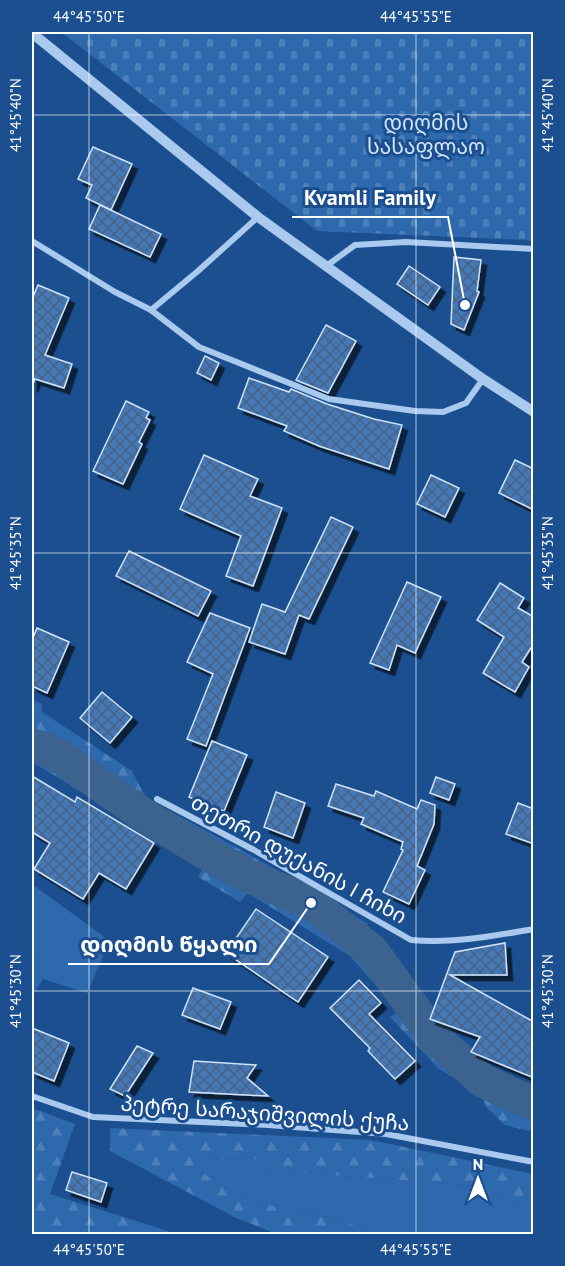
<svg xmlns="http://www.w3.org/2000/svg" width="565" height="1266" viewBox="0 0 565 1266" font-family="'PT Sans','Noto Sans Georgian',sans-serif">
  <defs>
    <pattern id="forest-firs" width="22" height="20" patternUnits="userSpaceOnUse" patternTransform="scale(1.5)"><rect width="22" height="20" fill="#2e69ad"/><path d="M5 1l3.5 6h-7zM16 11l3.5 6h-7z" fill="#4d80b9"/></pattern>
    <pattern id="cemetery-stones" width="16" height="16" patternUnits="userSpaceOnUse" patternTransform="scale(1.5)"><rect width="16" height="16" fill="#2e69ad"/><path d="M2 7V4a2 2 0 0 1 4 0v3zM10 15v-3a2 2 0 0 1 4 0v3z" fill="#4d80b9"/></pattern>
    <pattern id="building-cross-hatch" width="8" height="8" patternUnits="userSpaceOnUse" patternTransform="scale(1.5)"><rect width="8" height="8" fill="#4478b7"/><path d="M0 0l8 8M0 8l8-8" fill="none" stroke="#486282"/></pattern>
    <filter id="shadow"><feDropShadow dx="5.5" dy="5.5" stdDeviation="0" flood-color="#0009"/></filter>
  </defs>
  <rect width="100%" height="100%" fill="#1b4f8f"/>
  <g fill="#2e69ad">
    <path d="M 32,884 L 110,941 L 87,993 L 43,979 L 32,996 Z"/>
    <path d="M 197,1158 L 263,1159 L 260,1170 L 480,1186 L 533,1212 L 533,1234 L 385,1234 L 314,1214 L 255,1202 L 220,1184 L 194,1167 Z"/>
  </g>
  <g fill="url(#forest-firs)">
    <path d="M 32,699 L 42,704 L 42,712 L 132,771 L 146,798 L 250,855 L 368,924 L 362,931 L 379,947 L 425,1013 L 443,1035 L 455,1039 L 469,1058 L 533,1087 L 533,1132 L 505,1125 L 487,1108 L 480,1093 L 439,1069 L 390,1017 L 399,1012 L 350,956 L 248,893 L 240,902 L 198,877 L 204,866 L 32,762 Z"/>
    <path d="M 32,1108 L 75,1124 L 50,1194 L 168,1231 L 167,1234 L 32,1234 Z"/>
    <path d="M 110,1128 L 371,1140 L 533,1174 L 533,1212 L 480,1186 L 259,1170 L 262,1159 L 197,1158 L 194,1167 L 220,1184 L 255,1202 L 314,1214 L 385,1234 L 277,1234 L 236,1218 L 110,1151 Z"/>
  </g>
  <path fill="url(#cemetery-stones)" d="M 61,32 L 533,32 L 533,243 L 528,240 L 317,231 Z"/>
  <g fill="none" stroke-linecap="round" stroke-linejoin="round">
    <path stroke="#3c6290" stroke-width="34" d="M 32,745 L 58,755 L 142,814 L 204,852 L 246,875 L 311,903 L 372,951 L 434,1037 L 483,1081 L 534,1104"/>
  </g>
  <g fill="url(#building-cross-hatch)" stroke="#cfe3fa" stroke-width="1.5" filter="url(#shadow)">
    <path d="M 93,147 L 132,164 L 111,210 L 86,198 L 92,185 L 78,179 Z"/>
    <path d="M 100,205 L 161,234 L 150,257 L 89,229 Z"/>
    <path d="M 454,257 L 481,260 L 477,291 L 479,292 L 464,330 L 451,324 Z"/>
    <path d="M 409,266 L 440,287 L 428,305 L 397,284 Z"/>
    <path d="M 38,285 L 69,298 L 45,355 L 72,364 L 64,388 L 35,379 L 32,387 L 32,299 Z"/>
    <path d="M 326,325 L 356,341 L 328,393 L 296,380 Z"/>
    <path d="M 205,356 L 219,363 L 211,380 L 197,373 Z"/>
    <path d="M 249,378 L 289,392 L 291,389 L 327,404 L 374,419 L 402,425 L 389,469 L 319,446 L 284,431 L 287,426 L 238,408 Z"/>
    <path d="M 126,401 L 149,412 L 146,418 L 150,420 L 139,442 L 142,444 L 123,484 L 93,471 Z"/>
    <path d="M 204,455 L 258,479 L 250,496 L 282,508 L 253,586 L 226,576 L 241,536 L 180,509 Z"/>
    <path d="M 515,460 L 534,469 L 534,510 L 499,493 Z"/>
    <path d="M 431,475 L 459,488 L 445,517 L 417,504 Z"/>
    <path d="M 331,517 L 353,527 L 309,619 L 299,615 L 285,654 L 249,642 L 262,604 L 285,612 Z"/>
    <path d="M 129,551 L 211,591 L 198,616 L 116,576 Z"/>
    <path d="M 407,582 L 441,597 L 415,653 L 397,645 L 389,670 L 370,663 Z"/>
    <path d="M 500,583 L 524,598 L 518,608 L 534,617 L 534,643 L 522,662 L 529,667 L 515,692 L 483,673 L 504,637 L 477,620 Z"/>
    <path d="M 210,613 L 250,628 L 206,746 L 187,739 L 213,674 L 187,662 Z"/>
    <path d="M 37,628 L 69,642 L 47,693 L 32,686 L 32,640 Z"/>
    <path d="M 102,692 L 132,717 L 110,743 L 80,718 Z"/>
    <path d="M 212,741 L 247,755 L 224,811 L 189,797 Z"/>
    <path d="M 32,776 L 75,802 L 77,797 L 154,843 L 126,889 L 99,873 L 83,899 L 34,869 L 50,843 L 32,832 Z"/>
    <path d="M 436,777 L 455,784 L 449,800 L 430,793 Z"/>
    <path d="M 336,784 L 374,796 L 376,791 L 417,809 L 421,800 L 435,805 L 434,824 L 417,866 L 425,870 L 409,904 L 383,892 L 403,850 L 401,849 L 403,842 L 361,824 L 364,818 L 328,806 Z"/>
    <path d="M 276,792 L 305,803 L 293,838 L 264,827 Z"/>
    <path d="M 518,803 L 534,809 L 534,844 L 506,834 Z"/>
    <path d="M 256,909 L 328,957 L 298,1002 L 226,953 Z"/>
    <path d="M 505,943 L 507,975 L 450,975 L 534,1022 L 534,1078 L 471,1052 L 480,1037 L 430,1019 L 455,952 Z"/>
    <path d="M 359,980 L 381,1003 L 369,1014 L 415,1061 L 395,1079 L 368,1051 L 370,1048 L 330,1008 Z"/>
    <path d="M 193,988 L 231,1002 L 220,1029 L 182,1015 Z"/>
    <path d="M 32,1028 L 69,1043 L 54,1081 L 32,1072 Z"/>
    <path d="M 137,1046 L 153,1053 L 125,1096 L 110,1089 Z"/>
    <path d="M 194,1061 L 256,1065 L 247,1078 L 268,1096 L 189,1092 Z"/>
    <path d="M 72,1172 L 107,1183 L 101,1202 L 66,1190 Z"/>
  </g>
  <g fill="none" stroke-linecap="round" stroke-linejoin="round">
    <g stroke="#a9c9ee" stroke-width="6">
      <path d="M 32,241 L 115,292 L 151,310 L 199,347 L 329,399 L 415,411 L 443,412 L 466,403 L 483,379"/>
      <path d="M 325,267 L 355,245 L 406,242 L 534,249"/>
      <path d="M 151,310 L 198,271 L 258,217"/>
      <path d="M 157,799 L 254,850 L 411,940 C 453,944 492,936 534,929"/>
      <path d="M 32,1096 L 93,1117 L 268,1125 L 386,1134 L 534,1162"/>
    </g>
    <path stroke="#a9c9ee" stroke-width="10" d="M 32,33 L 258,217 L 483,379 L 534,412"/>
  </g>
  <path fill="none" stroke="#fff" stroke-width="1.5" stroke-opacity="0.45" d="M 89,32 L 89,1234M 416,32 L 416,1234M 32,115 L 534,115M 32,553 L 534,553M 32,991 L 534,991"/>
  <g text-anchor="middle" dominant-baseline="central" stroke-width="6" stroke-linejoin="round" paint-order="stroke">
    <g font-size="21" fill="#cfe3fa" stroke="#1b4f8f">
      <text x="426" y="122">დიღმის<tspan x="426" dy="24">სასაფლაო</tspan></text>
    </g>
    <g font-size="21" fill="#fff" stroke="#1b4f8f">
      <text transform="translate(299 859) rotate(29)">თეთრი დუქანის I ჩიხი</text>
      <text transform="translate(265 1113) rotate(4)">პეტრე სარაჯიშვილის ქუჩა</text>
    </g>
  </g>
  <path fill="none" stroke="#fff" stroke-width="2" d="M465 305L448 217H292M311 903L269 964H68"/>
  <g fill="#fff" stroke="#1b4f8f" stroke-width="2">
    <circle cx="465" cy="305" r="6"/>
    <circle cx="311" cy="903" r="6"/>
  </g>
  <g font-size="22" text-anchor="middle" font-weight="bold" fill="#fff" stroke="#1b4f8f" stroke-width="6" stroke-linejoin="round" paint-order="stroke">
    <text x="370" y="205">Kvamli Family</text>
    <text x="169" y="952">დიღმის წყალი</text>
  </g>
  <rect width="565" height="1266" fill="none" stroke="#1b4f8f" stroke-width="66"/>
  <g transform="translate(478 1179)" stroke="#1b4f8f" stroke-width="4.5" paint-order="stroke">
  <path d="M0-4.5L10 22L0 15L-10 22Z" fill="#ffffff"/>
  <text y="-9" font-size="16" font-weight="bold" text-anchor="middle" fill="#ffffff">N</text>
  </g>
  <rect x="33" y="33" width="499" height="1200" fill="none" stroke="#fff" stroke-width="2"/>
  <g font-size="15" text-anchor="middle" fill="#fff">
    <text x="89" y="22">44°45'50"E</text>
    <text x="416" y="22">44°45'55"E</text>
    <text transform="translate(16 115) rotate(-90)" y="5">41°45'40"N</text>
    <text transform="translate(548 115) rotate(-90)" y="5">41°45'40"N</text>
    <text transform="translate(16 553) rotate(-90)" y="5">41°45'35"N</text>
    <text transform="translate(548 553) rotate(-90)" y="5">41°45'35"N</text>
    <text transform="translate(16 991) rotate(-90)" y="5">41°45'30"N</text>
    <text transform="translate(548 991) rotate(-90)" y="5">41°45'30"N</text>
    <text x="89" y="1255">44°45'50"E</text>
    <text x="416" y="1255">44°45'55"E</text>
  </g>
</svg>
